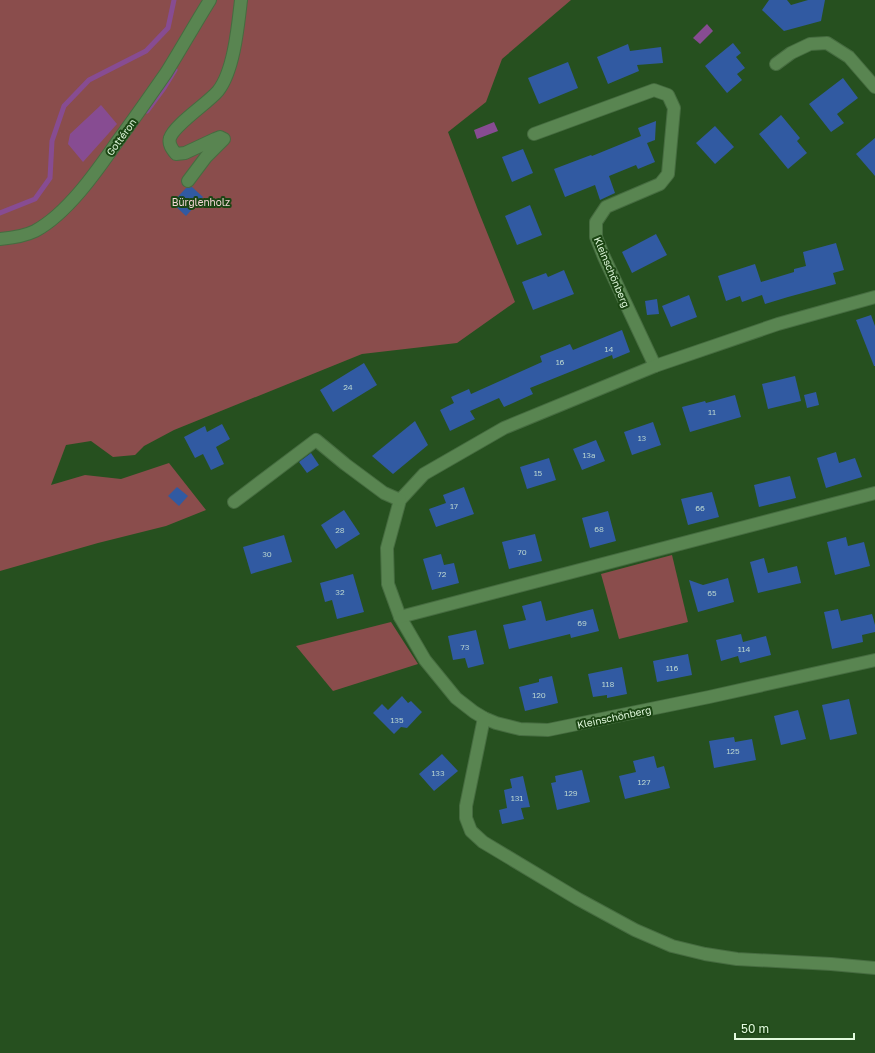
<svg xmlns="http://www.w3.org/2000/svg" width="875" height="1053" viewBox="0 0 875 1053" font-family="'Golos Text',sans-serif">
  <rect width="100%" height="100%" fill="#26501f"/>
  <g fill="#8a4d4c">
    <path d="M 0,0 L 571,0 L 502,59 L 486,102 L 448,132 L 478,210 L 515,302 L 457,343 L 362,354 L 174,430 L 144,446 L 135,455 L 113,457 L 91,441 L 66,445 L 51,485 L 85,475 L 121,479 L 169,463 L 206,510 L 166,526 L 98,543 L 0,571 Z"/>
    <path d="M 672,555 L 688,622 L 619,639 L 601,574 Z"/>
    <path d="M 391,622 L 418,664 L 333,691 L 296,646 Z"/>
  </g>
  <g fill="#874c92">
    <path d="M 707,24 L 713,31 L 700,44 L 693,38 Z"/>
    <path d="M 101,105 L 117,124 L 83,162 L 68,144 L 70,134 Z"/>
    <path d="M 494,122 L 498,131 L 477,139 L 474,130 Z"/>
  </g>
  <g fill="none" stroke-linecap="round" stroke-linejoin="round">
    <g stroke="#874c92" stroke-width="5">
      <path d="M 147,111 L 164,88 L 175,70"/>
      <path d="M 0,213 L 35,199 L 50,178 L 52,141 L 64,106 L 89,80 L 146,51 L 168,28 L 174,0"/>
    </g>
  </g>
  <g fill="#315aa2">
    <path d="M 769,0 L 787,0 L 791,5 L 808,0 L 825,0 L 821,21 L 784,31 L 762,10 Z"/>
    <path d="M 733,43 L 741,53 L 736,57 L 745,68 L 737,74 L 742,80 L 727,93 L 705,66 Z"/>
    <path d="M 628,44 L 630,51 L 661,47 L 663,63 L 637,65 L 639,71 L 608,84 L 597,57 Z"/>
    <path d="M 568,62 L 578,88 L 539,104 L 528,78 Z"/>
    <path d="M 843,78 L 858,98 L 837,114 L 844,123 L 831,132 L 809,104 Z"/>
    <path d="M 781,115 L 800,138 L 797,141 L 807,153 L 788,169 L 759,134 Z"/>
    <path d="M 656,121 L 655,140 L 647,143 L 655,162 L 638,169 L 636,165 L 609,176 L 615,193 L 600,200 L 595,185 L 565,197 L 554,169 L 591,155 L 592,156 L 641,136 L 638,128 Z"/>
    <path d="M 715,126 L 734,147 L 715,164 L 696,143 Z"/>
    <path d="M 875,138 L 875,176 L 856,154 Z"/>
    <path d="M 523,149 L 533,173 L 512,182 L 502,157 Z"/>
    <path d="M 192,187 L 203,197 L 186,216 L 172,203 L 186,188 Z"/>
    <path d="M 530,205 L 542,235 L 517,245 L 505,216 Z"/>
    <path d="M 656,234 L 667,255 L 632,273 L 622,252 Z"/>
    <path d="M 836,243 L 844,270 L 833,273 L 836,284 L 788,297 L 765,304 L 762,295 L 742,302 L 740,296 L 726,301 L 718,276 L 755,264 L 761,282 L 794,272 L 794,269 L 806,266 L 803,252 Z"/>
    <path d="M 564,270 L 574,294 L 533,310 L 522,282 L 546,273 L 548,277 Z"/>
    <path d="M 689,295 L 697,317 L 671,327 L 662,306 Z"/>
    <path d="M 657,299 L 659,314 L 647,315 L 645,301 Z"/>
    <path d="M 871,315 L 875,326 L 875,366 L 874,366 L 856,320 Z"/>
    <path d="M 622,330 L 630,352 L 613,359 L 612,355 L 530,388 L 533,394 L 504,407 L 499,398 L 470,411 L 475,419 L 450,431 L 440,410 L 454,403 L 451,397 L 469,389 L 471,394 L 542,362 L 540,356 L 570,344 L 573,350 Z"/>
    <path d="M 364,363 L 377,385 L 333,412 L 320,390 Z"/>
    <path d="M 795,376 L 801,401 L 768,409 L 762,384 Z"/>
    <path d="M 816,392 L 819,405 L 807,408 L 804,395 Z"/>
    <path d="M 735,395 L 741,417 L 690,432 L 682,407 L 705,401 L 706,403 Z"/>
    <path d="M 415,421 L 428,445 L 393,474 L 372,456 Z"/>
    <path d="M 653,422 L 661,445 L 632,455 L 624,432 Z"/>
    <path d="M 222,424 L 230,439 L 216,447 L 224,464 L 211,470 L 203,454 L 195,458 L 184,437 L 205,426 L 207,432 Z"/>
    <path d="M 596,440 L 605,461 L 582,470 L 573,449 Z"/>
    <path d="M 836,452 L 839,463 L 855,458 L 862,477 L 826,488 L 817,458 Z"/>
    <path d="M 311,453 L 319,465 L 307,473 L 299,462 Z"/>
    <path d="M 549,458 L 556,480 L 527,489 L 520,467 Z"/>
    <path d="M 790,476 L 796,498 L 759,507 L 754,485 Z"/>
    <path d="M 177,487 L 188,496 L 179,506 L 168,496 Z"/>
    <path d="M 464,487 L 474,514 L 436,527 L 429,509 L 446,503 L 443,495 Z"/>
    <path d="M 712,492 L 719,517 L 688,525 L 681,499 Z"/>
    <path d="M 344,510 L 360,534 L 336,549 L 321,525 Z"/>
    <path d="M 608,511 L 616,541 L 590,548 L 582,518 Z"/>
    <path d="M 535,534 L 542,561 L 509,569 L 502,542 Z"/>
    <path d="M 284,535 L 292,562 L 251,574 L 243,547 Z"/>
    <path d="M 846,537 L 848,546 L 864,542 L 870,566 L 835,575 L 827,542 Z"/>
    <path d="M 441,554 L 444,565 L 454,563 L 459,583 L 432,590 L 423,559 Z"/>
    <path d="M 764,558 L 768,573 L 797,566 L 801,583 L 758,593 L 750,562 Z"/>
    <path d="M 353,574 L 364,612 L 337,619 L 332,600 L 325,602 L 320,583 Z"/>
    <path d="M 728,578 L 734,602 L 698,612 L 689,580 L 703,585 Z"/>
    <path d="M 541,601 L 546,621 L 593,609 L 599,631 L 571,638 L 570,634 L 509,649 L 503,625 L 526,620 L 522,606 Z"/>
    <path d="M 838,609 L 841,621 L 872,614 L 875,625 L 875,632 L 862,635 L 863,642 L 832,649 L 824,612 Z"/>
    <path d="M 476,630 L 484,664 L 468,668 L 465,658 L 453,660 L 448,636 Z"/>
    <path d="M 741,634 L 743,642 L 766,636 L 771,655 L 740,663 L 738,656 L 721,661 L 716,640 Z"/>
    <path d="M 688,654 L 692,675 L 657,682 L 653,661 Z"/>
    <path d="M 622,667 L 627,694 L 607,698 L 607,695 L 593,697 L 588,674 Z"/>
    <path d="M 552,676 L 558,703 L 525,711 L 519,687 L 539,682 L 539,679 Z"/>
    <path d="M 402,696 L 408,703 L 411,701 L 422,712 L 407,728 L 401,727 L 394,734 L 373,713 L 382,704 L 388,710 Z"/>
    <path d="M 849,699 L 857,734 L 830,740 L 822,705 Z"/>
    <path d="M 798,710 L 806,739 L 781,745 L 774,716 Z"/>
    <path d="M 734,737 L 735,742 L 752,739 L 756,760 L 714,768 L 709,741 Z"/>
    <path d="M 442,754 L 458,771 L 434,791 L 419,774 Z"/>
    <path d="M 654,756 L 657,768 L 664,766 L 670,788 L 625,799 L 619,776 L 636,772 L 633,761 Z"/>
    <path d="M 582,770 L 590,802 L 557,810 L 551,783 L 556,782 L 555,776 Z"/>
    <path d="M 523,776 L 530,807 L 521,808 L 524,819 L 502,824 L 499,810 L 507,808 L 504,790 L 512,788 L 510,779 Z"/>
  </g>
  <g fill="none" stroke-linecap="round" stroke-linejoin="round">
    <defs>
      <g id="minor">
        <path d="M 776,64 L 791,53 L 810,44 L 827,43 L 849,57 L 875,87"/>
        <path d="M 534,134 L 654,90 L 668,95 L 674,108 L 668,174 L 660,184 L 606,207 L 596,222 L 596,237 L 604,257 L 655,366"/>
        <path d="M 188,181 L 206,157 L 224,139 L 220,137 L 215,139 L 185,153 L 176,154 C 172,149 168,144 170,138 C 174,125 208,103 218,91 C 234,71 238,26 241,0"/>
        <path d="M 0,239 C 11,238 25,236 35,231 C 67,214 97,171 117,142 C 134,119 150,96 166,73 C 181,49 195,24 210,0"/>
        <path d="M 875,297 L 778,324 L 655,366 L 504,428 L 424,474 L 400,500 L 387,548 L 388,584 L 400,617 L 425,660 L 456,698 L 474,712 L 484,718 L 496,723 L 520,729 L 548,730 L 709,697 L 875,660"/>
        <path d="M 234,502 L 316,440 L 345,464 L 384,493 L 400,500"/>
        <path d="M 400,617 L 875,493"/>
        <path d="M 484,718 L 466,806 L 466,818 L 471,831 L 483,842 L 578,899 L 635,930 L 672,946 L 705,954 L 737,959 L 831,964 L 875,968"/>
      </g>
    </defs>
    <use href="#minor" stroke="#466c40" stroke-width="14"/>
    <use href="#minor" stroke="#598551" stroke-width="12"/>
  </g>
  <g text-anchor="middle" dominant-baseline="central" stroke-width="4" stroke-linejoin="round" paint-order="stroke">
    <g font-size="8" fill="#b6d2cf">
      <text x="609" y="349">14</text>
      <text x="560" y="362">16</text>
      <text x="348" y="387">24</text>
      <text x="712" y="412">11</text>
      <text x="642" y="438">13</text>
      <text x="589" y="455">13a</text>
      <text x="538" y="473">15</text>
      <text x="454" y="506">17</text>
      <text x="700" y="508">66</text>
      <text x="599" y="529">68</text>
      <text x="340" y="530">28</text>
      <text x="522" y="552">70</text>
      <text x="267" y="554">30</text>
      <text x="442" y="574">72</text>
      <text x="340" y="592">32</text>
      <text x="712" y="593">65</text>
      <text x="582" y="623">69</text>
      <text x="465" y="647">73</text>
      <text x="744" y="649">114</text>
      <text x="672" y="668">116</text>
      <text x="608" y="684">118</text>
      <text x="539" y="695">120</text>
      <text x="397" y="720">135</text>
      <text x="733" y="751">125</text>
      <text x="438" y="773">133</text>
      <text x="644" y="782">127</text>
      <text x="571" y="793">129</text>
      <text x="517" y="798">131</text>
    </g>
    <g font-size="10" fill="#e2fade" stroke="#1b4513">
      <text transform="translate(121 137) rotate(-54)">Gottéron</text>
      <text transform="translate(612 272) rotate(67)">Kleinschönberg</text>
      <text transform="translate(614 717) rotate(-12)">Kleinschönberg</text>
    </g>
    <g font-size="10" fill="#f2d6d5" stroke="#1b4513">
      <text x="201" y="202">Bürglenholz</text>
    </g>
  </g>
  <path d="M735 1033v6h119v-6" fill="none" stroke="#e2fade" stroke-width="2"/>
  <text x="741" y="1033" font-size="12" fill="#e2fade" stroke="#1b4513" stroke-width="3" paint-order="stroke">50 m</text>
</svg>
